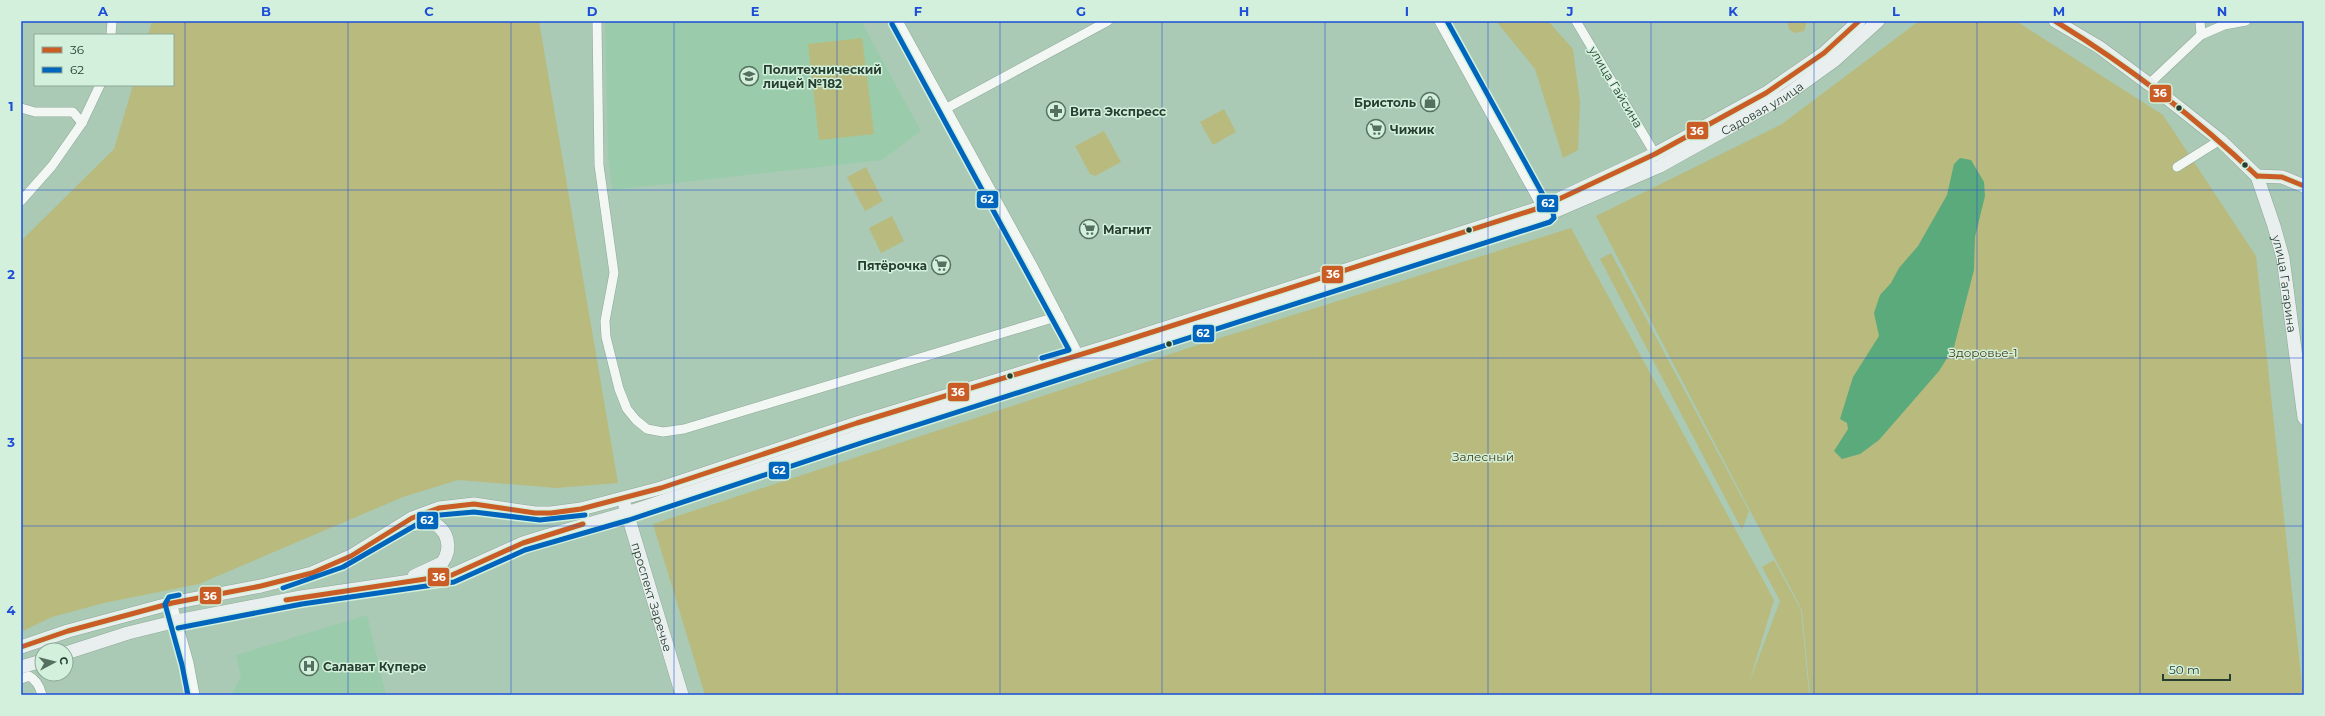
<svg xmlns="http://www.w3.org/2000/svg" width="2325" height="716" viewBox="0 0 2325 716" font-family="Montserrat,sans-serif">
  <rect width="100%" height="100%" fill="#aacab5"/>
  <g fill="#9accab">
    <path d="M 605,21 L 861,21 L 921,131 L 882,160 L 612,190 L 608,154 Z"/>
    <path d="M 367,615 L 386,695 L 231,695 L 241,677 L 236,655 Z"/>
  </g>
  <g fill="#b9ba7e">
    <path d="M 152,21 L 539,21 L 618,483 L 556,488 L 458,480 L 403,497 L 199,584 L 104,603 L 52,617 L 21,632 L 21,241 L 114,149 L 133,85 L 173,85 L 173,35 L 148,35 Z"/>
    <path d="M 1496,21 L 1548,21 L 1573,49 L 1580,102 L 1578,150 L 1563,158 L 1535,69 Z"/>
    <path d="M 1787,21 L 1807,21 L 1804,31 L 1794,33 L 1789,29 Z"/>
    <path d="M 1919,21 L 2016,21 L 2163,115 L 2256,256 L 2303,695 L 1810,695 L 1802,610 L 1596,216 L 1782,124 Z"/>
    <path d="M 862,38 L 874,134 L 819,140 L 808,44 Z"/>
    <path d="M 1224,109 L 1236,132 L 1213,145 L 1200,122 Z"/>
    <path d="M 1104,131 L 1121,162 L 1095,176 L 1090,174 L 1075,146 Z"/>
    <path d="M 866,167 L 883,201 L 865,211 L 847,177 Z"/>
    <path d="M 892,216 L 904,241 L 881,253 L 869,228 Z"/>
    <path d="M 1571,228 L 1774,600 L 1749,683 L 1780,601 L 1762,567 L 1774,560 L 1801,610 L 1809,695 L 705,695 L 653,524 L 1204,343 Z"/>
    <path d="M 1611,253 L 1749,511 L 1742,530 L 1600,259 Z"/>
  </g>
  <path fill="#5aaa7c" d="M 1960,158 L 1971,160 L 1984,182 L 1985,196 L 1975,237 L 1974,270 L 1954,347 L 1939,371 L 1879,440 L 1860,454 L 1842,459 L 1834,451 L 1848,429 L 1847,423 L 1840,419 L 1853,377 L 1879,336 L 1874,313 L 1880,295 L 1891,283 L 1899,268 L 1918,246 L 1947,195 L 1954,164 Z"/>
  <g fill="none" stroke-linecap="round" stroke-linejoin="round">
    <defs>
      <g id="street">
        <path d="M 597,21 L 599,165 L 614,273 L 605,321 L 606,337 L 619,389 L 627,409 L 636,420 L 647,429 L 663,432 L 684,429 L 1059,316"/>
        <path d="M 898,21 L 1034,268 L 1081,359"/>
        <path d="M 1439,21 L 1544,211"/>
        <path d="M 1576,21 L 1655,154"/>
        <path d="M 2200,21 L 2201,35"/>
        <path d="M 111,35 L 112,21"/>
        <path d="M 2149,84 L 2201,35 L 2224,25 L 2246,21"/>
        <path d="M 21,108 L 35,112 L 73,112 L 82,123"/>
        <path d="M 947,108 L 1108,21"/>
        <path d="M 2177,167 L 2220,140"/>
        <path d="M 21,201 L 52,166 L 82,123 L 100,85"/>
        <path d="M 172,603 L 189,663 L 195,695"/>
        <path d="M 21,679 L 29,676 C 37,680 40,687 42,695"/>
      </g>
      <g id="secondary">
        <path id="s1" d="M 2055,21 L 2099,47 L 2149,84 L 2220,140 L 2257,176 L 2274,226 L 2283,258 L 2304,418"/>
        <path d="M 2257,176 L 2282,177 L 2304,186"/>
        <path id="s2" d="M 625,506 L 682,695"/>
        <path d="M 409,525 L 431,522 C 448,529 453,548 442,563 L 414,576"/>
        <path d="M 21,647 L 68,631 L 172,603 L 261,586 L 312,573 L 351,556 L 412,518 L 439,508 L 474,504 L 535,513 L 551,513 L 581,509 L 661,488 L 857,423 L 1115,344 L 1542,207 L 1655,154 L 1766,93 L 1824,53 L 1859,21"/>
        <path id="s3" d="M 66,653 L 128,633 L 177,621 L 301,597 L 452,575 L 523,543 L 549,535 L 627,513 L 862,435 L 1523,225 L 1660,166 L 1739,122 L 1785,96 L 1835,60 L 1878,21"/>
        <path d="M 21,667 L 42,661"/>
      </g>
    </defs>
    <use href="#street" stroke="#8fa898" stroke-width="10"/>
    <use href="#secondary" stroke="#8fa898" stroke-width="14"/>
    <use href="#street" stroke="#f2f7f4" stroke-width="9"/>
    <use href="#secondary" stroke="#e9efee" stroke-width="13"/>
    <defs>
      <g id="bus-1">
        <path d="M 2055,21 C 2128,66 2195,117 2257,176"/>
        <path d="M 2257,176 L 2282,177 L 2304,186"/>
        <path d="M 286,600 L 452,575 L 523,543 L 583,524"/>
        <path d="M 21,647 L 68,631 L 172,603 L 261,586 L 312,573 L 351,556 L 412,518 L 439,508 L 474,504 L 535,513 L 551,513 L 581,509 L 661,488 L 857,423 L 1115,344 L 1542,207 L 1655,154 L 1766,93 L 1824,53 L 1859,21"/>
      </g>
      <g id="bus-2">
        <path d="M 892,24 L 1069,350 L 1042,358"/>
        <path d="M 283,588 L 343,567 L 416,525 L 440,515 L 474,512 L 540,520 L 585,515"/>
        <path d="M 179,595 L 169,597 L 165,604 L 182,665 L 188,695"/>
        <path d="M 178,628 L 302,604 L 454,582 L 525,550 L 629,520 L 864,442 L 1550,222 L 1554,218 L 1553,213 L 1447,21"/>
      </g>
    </defs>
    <use href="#bus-1" stroke="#d3f0dc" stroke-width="8"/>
    <use href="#bus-2" stroke="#d3f0dc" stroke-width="8"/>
    <use href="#bus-1" stroke="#c95d25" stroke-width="5"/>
    <use href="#bus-2" stroke="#0065bd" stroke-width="5"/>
  </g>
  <path fill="none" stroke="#1d4ed8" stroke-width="1" stroke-opacity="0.55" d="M 185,21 L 185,695M 348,21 L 348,695M 511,21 L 511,695M 674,21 L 674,695M 837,21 L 837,695M 1000,21 L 1000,695M 1162,21 L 1162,695M 1325,21 L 1325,695M 1488,21 L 1488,695M 1651,21 L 1651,695M 1814,21 L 1814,695M 1977,21 L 1977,695M 2140,21 L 2140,695M 21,190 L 2304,190M 21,358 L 2304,358M 21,526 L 2304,526"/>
  <defs>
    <symbol id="school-ring" viewBox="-11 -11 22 22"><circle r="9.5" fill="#d3f0dc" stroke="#55705f" stroke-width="1.5"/><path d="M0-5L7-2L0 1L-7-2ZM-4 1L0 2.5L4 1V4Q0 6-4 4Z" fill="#55705f"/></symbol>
    <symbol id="shop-ring" viewBox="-11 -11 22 22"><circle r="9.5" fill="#d3f0dc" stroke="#55705f" stroke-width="1.5"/><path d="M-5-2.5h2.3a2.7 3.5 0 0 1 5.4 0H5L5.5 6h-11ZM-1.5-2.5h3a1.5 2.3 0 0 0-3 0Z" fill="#55705f"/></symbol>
    <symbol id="pharmacy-ring" viewBox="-11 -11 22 22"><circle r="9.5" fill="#d3f0dc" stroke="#55705f" stroke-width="1.5"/><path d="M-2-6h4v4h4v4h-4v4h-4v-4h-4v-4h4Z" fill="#55705f"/></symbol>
    <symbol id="supermarket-ring" viewBox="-11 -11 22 22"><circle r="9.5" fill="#d3f0dc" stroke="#55705f" stroke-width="1.5"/><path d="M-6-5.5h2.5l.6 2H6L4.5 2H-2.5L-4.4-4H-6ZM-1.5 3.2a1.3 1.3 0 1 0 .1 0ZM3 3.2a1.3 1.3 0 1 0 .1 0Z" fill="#55705f"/></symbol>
    <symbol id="hospital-ring" viewBox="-11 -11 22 22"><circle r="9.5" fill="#d3f0dc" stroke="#55705f" stroke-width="1.5"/><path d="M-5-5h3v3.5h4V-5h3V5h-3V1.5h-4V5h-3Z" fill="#55705f"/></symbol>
  </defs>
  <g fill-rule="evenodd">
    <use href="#school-ring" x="738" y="65" width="22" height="22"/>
    <use href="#shop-ring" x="1419" y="91" width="22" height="22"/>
    <use href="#pharmacy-ring" x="1045" y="100" width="22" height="22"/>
    <use href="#supermarket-ring" x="1365" y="118" width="22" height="22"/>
    <use href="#supermarket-ring" x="1078" y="218" width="22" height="22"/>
    <use href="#supermarket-ring" x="930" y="254" width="22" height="22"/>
    <use href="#hospital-ring" x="298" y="655" width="22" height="22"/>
  </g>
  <g fill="#273f30" stroke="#d3f0dc" stroke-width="1.5">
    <circle cx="2179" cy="108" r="3.5"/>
    <circle cx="2245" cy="165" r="3.5"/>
    <circle cx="1469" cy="230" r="3.5"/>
    <circle cx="1169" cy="344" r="3.5"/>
    <circle cx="1010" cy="376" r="3.5"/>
  </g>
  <g text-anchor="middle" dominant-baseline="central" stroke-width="3" stroke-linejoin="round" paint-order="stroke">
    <g font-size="12" font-weight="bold" fill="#273f30" stroke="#d3f0dc" text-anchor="start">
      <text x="763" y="69">Политехнический<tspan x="763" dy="14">лицей №182</tspan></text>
      <text x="1416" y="102" text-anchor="end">Бристоль</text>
      <text x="1070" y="111">Вита Экспресс</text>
      <text x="1390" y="129">Чижик</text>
      <text x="1103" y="229">Магнит</text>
      <text x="927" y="265" text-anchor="end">Пятёрочка</text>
      <text x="323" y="666">Салават Күпере</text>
    </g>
    <g font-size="12" fill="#273f30" stroke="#d3f0dc">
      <text transform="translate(1616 87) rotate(59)">улица Гайсина</text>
      <text stroke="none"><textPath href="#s3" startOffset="1788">Садовая улица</textPath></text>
      <text stroke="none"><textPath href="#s1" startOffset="367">улица Гагарина</textPath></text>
      <text stroke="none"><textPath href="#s2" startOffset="95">проспект Заречье</textPath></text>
    </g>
    <g font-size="12" fill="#453a0e" stroke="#d3f0dc">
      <text x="1983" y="352">Здоровье-1</text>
      <text x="1483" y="456">Залесный</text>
    </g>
  </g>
  <g stroke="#d3f0dc" stroke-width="1.5">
    <rect x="2149" y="84" width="23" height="19" rx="4" fill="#c95d25"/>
    <rect x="1686" y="121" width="23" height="19" rx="4" fill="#c95d25"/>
    <rect x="976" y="190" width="23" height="19" rx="4" fill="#0065bd"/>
    <rect x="1536" y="194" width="23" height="19" rx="4" fill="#0065bd"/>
    <rect x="1321" y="265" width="23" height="19" rx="4" fill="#c95d25"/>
    <rect x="1192" y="324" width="23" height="19" rx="4" fill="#0065bd"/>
    <rect x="947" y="382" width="23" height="20" rx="4" fill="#c95d25"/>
    <rect x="768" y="461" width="22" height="19" rx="4" fill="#0065bd"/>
    <rect x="416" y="511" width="23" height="19" rx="4" fill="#0065bd"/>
    <rect x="427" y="567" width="23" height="20" rx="4" fill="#c95d25"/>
    <rect x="199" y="586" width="23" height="19" rx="4" fill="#c95d25"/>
  </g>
  <g font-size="11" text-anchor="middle" font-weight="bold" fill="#fff">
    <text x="2160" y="97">36</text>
    <text x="1697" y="135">36</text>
    <text x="987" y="203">62</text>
    <text x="1548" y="207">62</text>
    <text x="1333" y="278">36</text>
    <text x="1203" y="337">62</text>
    <text x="958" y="396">36</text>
    <text x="779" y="474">62</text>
    <text x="427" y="524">62</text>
    <text x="439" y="581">36</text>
    <text x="210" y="600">36</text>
  </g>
  <rect width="2325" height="716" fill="none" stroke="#d3f0dc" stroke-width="44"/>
  <rect x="34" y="34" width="140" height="52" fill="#d3f0dc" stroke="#8ea997"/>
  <rect x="42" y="47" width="20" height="6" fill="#c95d25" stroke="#8ea997"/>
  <text x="70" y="54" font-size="12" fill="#273f30">36</text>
  <rect x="42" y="67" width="20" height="6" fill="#0065bd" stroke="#8ea997"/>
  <text x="70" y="74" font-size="12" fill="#273f30">62</text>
  <g transform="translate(54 662) rotate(83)"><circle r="19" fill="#d3f0dc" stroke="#8ea997"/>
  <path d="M0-3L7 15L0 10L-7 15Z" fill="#55705f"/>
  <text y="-6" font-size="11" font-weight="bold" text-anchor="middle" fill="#273f30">С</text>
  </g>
  <path d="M2163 674v6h67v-6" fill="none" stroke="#273f30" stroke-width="2"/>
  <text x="2169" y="674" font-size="12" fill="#273f30" stroke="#d3f0dc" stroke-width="3" paint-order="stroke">50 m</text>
  <rect x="22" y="22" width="2281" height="672" fill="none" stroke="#1d4ed8" stroke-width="1.5"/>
  <g font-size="13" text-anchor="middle" font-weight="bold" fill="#1d4ed8">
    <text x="103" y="16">A</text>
    <text x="266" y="16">B</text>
    <text x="429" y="16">C</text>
    <text x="592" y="16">D</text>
    <text x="755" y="16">E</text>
    <text x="918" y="16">F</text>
    <text x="1081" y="16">G</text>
    <text x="1244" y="16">H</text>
    <text x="1407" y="16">I</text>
    <text x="1570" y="16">J</text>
    <text x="1733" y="16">K</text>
    <text x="1896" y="16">L</text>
    <text x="2059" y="16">M</text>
    <text x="2222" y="16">N</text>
    <text x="11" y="111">1</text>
    <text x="11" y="279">2</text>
    <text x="11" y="447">3</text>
    <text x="11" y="615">4</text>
  </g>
</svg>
